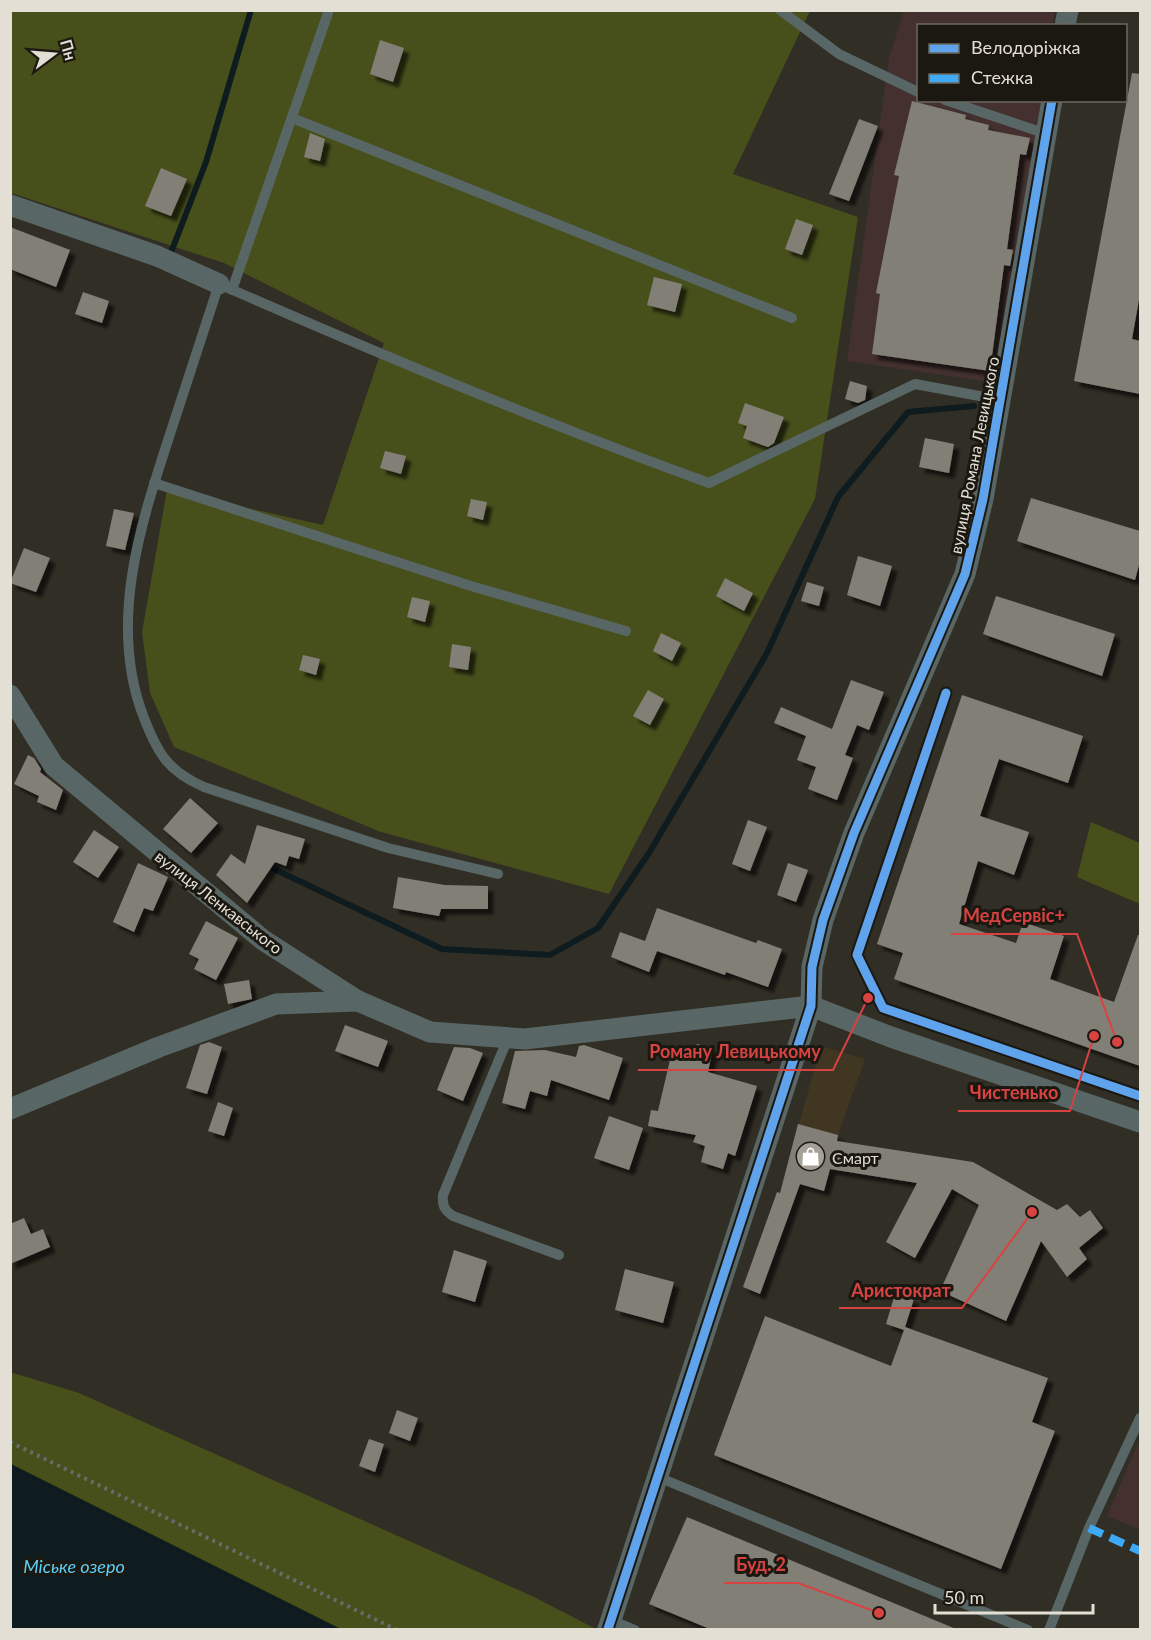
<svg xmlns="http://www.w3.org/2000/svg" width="1151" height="1640" viewBox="0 0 1151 1640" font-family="Lato,sans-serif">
  <defs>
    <filter id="shadow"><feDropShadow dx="5.5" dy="5.5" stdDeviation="1.5" flood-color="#0009"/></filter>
  </defs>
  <rect width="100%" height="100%" fill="#312e25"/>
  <path fill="#403621" d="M 821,1046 L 865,1059 L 838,1135 L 824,1191 L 783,1180 Z"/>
  <g fill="#44312f">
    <path d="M 904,11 L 1054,11 L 1053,25 L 918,26 L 918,100 L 1046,101 L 997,383 L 847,361 L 889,58 Z"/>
    <path d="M 1140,1439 L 1140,1530 L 1107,1516 Z"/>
  </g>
  <g fill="#474f1b">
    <path d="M 11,11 L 810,11 L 733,174 L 858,217 L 815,499 L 609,894 L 381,832 L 174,747 L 150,693 L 142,632 L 167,490 L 323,525 L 384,343 L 224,263 L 11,193 Z"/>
    <path d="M 1091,822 L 1140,843 L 1140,904 L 1077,877 Z"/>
    <path d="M 10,1372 L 79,1393 L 534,1597 L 596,1629 L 11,1629 Z"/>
  </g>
  <path fill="#0e1c20" d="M 10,1464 L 11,1464 L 341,1629 L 11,1629 Z"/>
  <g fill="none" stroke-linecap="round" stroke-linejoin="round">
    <g stroke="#0e1c20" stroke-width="6">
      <path d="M 170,255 L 206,162 L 251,10"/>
      <path d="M 274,869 L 442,949 L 550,955 L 598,928 L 649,853 L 767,653 L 838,497 L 908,412 L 974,406"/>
    </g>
  </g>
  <g fill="#827f77" filter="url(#shadow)">
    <path d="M 380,40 L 404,48 L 393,82 L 370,74 Z"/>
    <path d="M 1132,73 L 1140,74 L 1140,294 L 1132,339 L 1140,341 L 1140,394 L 1074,381 Z"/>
    <path d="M 912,101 L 966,115 L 965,119 L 989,125 L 988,130 L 1030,138 L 1026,155 L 1020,154 L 1007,249 L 1013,250 L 1010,266 L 1004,265 L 990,371 L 872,354 L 880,294 L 876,293 L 899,176 L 894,175 Z"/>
    <path d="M 859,119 L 878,126 L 849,201 L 829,194 Z"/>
    <path d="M 310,133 L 325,139 L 320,161 L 304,157 Z"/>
    <path d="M 161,168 L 187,179 L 171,216 L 145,206 Z"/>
    <path d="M 796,219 L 813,225 L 802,255 L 785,249 Z"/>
    <path d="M 10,227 L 70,250 L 56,287 L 10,269 Z"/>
    <path d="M 654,277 L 682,284 L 675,312 L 647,305 Z"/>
    <path d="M 83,292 L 109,301 L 102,323 L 75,314 Z"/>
    <path d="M 850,381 L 867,386 L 865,400 L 858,403 L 845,399 Z"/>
    <path d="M 745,403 L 784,417 L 774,443 L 768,447 L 743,438 L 747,426 L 738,423 Z"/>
    <path d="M 925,438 L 954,444 L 949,473 L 919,467 Z"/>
    <path d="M 385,451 L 406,456 L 401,474 L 380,468 Z"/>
    <path d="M 1031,498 L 1140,531 L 1140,561 L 1135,580 L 1017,541 Z"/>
    <path d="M 471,499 L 487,502 L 483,520 L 467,516 Z"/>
    <path d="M 114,509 L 134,513 L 125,550 L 106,546 Z"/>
    <path d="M 24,548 L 50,558 L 36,592 L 10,583 Z"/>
    <path d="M 858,556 L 892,566 L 880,606 L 847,595 Z"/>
    <path d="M 725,578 L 753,593 L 744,611 L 716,596 Z"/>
    <path d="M 807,582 L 824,587 L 819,606 L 801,601 Z"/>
    <path d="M 996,596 L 1115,634 L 1102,676 L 983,634 Z"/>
    <path d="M 412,597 L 430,601 L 425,622 L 407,617 Z"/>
    <path d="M 661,633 L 681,643 L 672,661 L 653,651 Z"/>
    <path d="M 452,644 L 471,647 L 468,670 L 449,667 Z"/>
    <path d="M 303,655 L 320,659 L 316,675 L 299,670 Z"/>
    <path d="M 851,680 L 884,692 L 869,730 L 857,725 L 845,755 L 853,758 L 837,800 L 808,789 L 816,767 L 797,760 L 806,736 L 774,723 L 781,707 L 832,729 Z"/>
    <path d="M 648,690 L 664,699 L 650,725 L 633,716 Z"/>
    <path d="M 962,695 L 1083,736 L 1068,783 L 999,759 L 980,816 L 1029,832 L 1014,875 L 978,861 L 959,924 L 1016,943 L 1023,922 L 1064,936 L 1050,979 L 1114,1002 L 1138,935 L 1140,935 L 1140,1066 L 894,979 L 903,953 L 877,944 Z"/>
    <path d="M 28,755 L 34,758 L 41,769 L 40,772 L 63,790 L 56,810 L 37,802 L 39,796 L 14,784 Z"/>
    <path d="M 190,798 L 218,823 L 191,853 L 163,829 Z"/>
    <path d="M 748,820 L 767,827 L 750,871 L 732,864 Z"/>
    <path d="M 257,825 L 305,839 L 299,859 L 289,856 L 286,866 L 275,862 L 247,903 L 216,875 L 231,854 L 245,864 Z"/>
    <path d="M 94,830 L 119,847 L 98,878 L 73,862 Z"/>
    <path d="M 138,863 L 168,877 L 153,911 L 144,908 L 134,932 L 113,922 Z"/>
    <path d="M 788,863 L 808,870 L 796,902 L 777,895 Z"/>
    <path d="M 398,877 L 445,885 L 488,886 L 488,909 L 441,909 L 439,916 L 393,908 Z"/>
    <path d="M 657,908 L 756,943 L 758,940 L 782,949 L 768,987 L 726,972 L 725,975 L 657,951 L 649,972 L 611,957 L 620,932 L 645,941 Z"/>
    <path d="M 206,921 L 238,938 L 216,980 L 194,969 L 199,959 L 189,954 Z"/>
    <path d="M 249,980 L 252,999 L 228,1004 L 224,984 Z"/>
    <path d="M 345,1025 L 388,1041 L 378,1067 L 335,1051 Z"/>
    <path d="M 209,1042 L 222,1047 L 207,1094 L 186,1088 L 200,1045 Z"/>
    <path d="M 697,1044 L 713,1048 L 708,1072 L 757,1086 L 735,1156 L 728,1153 L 723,1169 L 701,1162 L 705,1146 L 693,1142 L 696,1135 L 648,1126 L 651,1110 L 658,1111 L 673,1047 L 695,1052 Z"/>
    <path d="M 584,1045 L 623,1058 L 609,1100 L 551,1080 L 547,1096 L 530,1091 L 525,1109 L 502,1103 L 515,1051 L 545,1050 L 576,1057 L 579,1046 Z"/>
    <path d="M 454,1047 L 470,1048 L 483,1053 L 463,1101 L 437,1090 Z"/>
    <path d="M 218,1102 L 233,1108 L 224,1136 L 208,1131 Z"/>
    <path d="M 609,1116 L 643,1128 L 629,1170 L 594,1158 Z"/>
    <path d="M 798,1124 L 838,1135 L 837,1141 L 973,1162 L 1057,1210 L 1067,1204 L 1080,1217 L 1090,1210 L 1103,1228 L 1079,1248 L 1087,1259 L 1067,1277 L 1041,1241 L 1006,1321 L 940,1291 L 979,1205 L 952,1189 L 915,1258 L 886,1242 L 917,1183 L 830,1169 L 824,1191 L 800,1184 L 760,1294 L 743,1287 L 777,1192 L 780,1193 Z"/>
    <path d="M 24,1218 L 31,1234 L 43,1229 L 50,1247 L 10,1264 L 10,1224 Z"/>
    <path d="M 454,1250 L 487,1261 L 475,1302 L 442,1292 Z"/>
    <path d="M 625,1269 L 674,1282 L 663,1323 L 615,1310 Z"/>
    <path d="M 895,1294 L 914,1299 L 905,1327 L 1048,1378 L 1032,1422 L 1055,1431 L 1001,1569 L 714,1455 L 765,1316 L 891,1366 L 904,1330 L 886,1324 Z"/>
    <path d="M 397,1410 L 418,1418 L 410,1441 L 389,1433 Z"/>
    <path d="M 369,1439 L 384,1444 L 375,1472 L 359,1466 Z"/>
    <path d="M 687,1517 L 956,1629 L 710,1629 L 671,1613 L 649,1604 Z"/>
  </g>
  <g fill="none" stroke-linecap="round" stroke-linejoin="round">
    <path stroke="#656d6a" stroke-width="4" stroke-dasharray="3 4.5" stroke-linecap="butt" d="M 10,1442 L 397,1630"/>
    <g stroke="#586665" stroke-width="10">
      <path d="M 780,10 L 839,54 L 918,92"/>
      <path d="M 945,100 L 1047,134"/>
      <path d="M 292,118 L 792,318"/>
      <path d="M 232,290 L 329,10"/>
      <path d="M 154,483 L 471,586 L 626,631"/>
      <path d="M 498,874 L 388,848 L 204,787 C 168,771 158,754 144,718 C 107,623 141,523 171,431 C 187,382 203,333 219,284 C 381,355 543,423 709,483 L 915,384 L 1001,400"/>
      <path d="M 508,1038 L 443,1195 C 442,1205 444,1210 453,1216 L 559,1255"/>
      <path d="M 658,1477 L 1028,1630"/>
      <path d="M 611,1620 L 635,1630"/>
      <path d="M 1049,1630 L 1089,1528 L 1140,1418"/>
    </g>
    <g stroke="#586665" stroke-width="21">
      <path d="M 1065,26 L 1068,10"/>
      <path d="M 10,205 L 157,256 L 219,284"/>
      <path d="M 10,695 L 54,766 L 263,940 L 358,1001 L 430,1032 L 525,1039 L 811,1006 L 891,1037 L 1140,1122"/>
      <path d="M 10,1109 L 159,1047 L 276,1004 L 358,1001"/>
      <path d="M 608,1629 L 811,1006 L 812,967 L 823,920 L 854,833 L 965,574 L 983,499 L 1052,100"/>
    </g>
    <path stroke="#3fa9f5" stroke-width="8" stroke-dasharray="15 8" stroke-linecap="butt" d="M 1089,1528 L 1140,1551"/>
    <defs>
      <g id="cycleway">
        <path d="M 946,693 L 857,955 L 883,1008 L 1140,1096"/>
        <path d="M 608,1629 L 811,1006 L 812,967 L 823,920 L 854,833 L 965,574 L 983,499 L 1052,100"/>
      </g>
    </defs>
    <use href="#cycleway" stroke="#1b1811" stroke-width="13"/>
    <use href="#cycleway" stroke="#60a3ed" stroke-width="9"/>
  </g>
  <defs>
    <symbol id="shop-disc" viewBox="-11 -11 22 22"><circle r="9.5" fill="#a5a197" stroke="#1b1811"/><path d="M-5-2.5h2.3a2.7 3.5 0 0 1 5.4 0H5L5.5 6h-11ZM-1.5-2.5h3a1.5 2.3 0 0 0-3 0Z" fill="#fff"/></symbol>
  </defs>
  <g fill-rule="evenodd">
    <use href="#shop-disc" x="794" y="1140" width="33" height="33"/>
  </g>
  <g text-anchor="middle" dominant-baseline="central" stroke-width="6" stroke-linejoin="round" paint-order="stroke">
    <g font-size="16" fill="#e3dfd4" stroke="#1b1811">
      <text transform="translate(974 455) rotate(-79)">вулиця Романа Левицького</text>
      <text transform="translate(219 902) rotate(38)">вулиця Ленкавського</text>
    </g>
    <g font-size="16" fill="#e3dfd4" stroke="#1b1811" text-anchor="start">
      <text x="832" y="1157">Смарт</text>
    </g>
    <g font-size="18" font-style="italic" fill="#5cd0f9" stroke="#1b1811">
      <text x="74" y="1566">Міське озеро</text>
    </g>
  </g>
  <path fill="none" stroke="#d84342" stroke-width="2" d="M1117 1042L1077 934H951M868 998L833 1070H638M1094 1036L1070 1111H958M1032 1212L962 1308H839M879 1613L798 1583H724"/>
  <g fill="#d84342" stroke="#1b1811" stroke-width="2">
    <circle cx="1117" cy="1042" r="6"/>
    <circle cx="868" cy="998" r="6"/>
    <circle cx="1094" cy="1036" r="6"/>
    <circle cx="1032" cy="1212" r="6"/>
    <circle cx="879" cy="1613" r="6"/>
  </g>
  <g font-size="18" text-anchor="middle" font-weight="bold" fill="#d84342" stroke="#1b1811" stroke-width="6" stroke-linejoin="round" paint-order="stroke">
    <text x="1014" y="922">МедСервіс+</text>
    <text x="735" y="1058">Роману Левицькому</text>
    <text x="1014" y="1099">Чистенько</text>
    <text x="901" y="1297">Аристократ</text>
    <text x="761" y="1571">Буд. 2</text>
  </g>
  <rect width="1151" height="1640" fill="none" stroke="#e3dfd4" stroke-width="24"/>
  <rect x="917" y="24" width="210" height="78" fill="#1b1811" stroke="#6b685f" stroke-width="1.5"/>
  <rect x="929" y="44" width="30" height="9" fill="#60a3ed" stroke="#6b685f" stroke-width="1.5"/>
  <text x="971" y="54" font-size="18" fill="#e3dfd4">Велодоріжка</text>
  <rect x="929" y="74" width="30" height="9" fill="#3fa9f5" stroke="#6b685f" stroke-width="1.5"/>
  <text x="971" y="84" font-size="18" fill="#e3dfd4">Стежка</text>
  <g transform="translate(54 54) rotate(74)" stroke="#1b1811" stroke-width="4.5" paint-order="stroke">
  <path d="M0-4.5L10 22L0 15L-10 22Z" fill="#e3dfd4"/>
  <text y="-9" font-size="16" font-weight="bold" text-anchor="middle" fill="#e3dfd4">Пн</text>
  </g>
  <path d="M935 1604v9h158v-9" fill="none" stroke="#e3dfd4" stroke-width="3"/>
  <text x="944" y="1604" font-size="18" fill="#e3dfd4" stroke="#1b1811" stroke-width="4.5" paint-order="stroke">50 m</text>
</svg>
